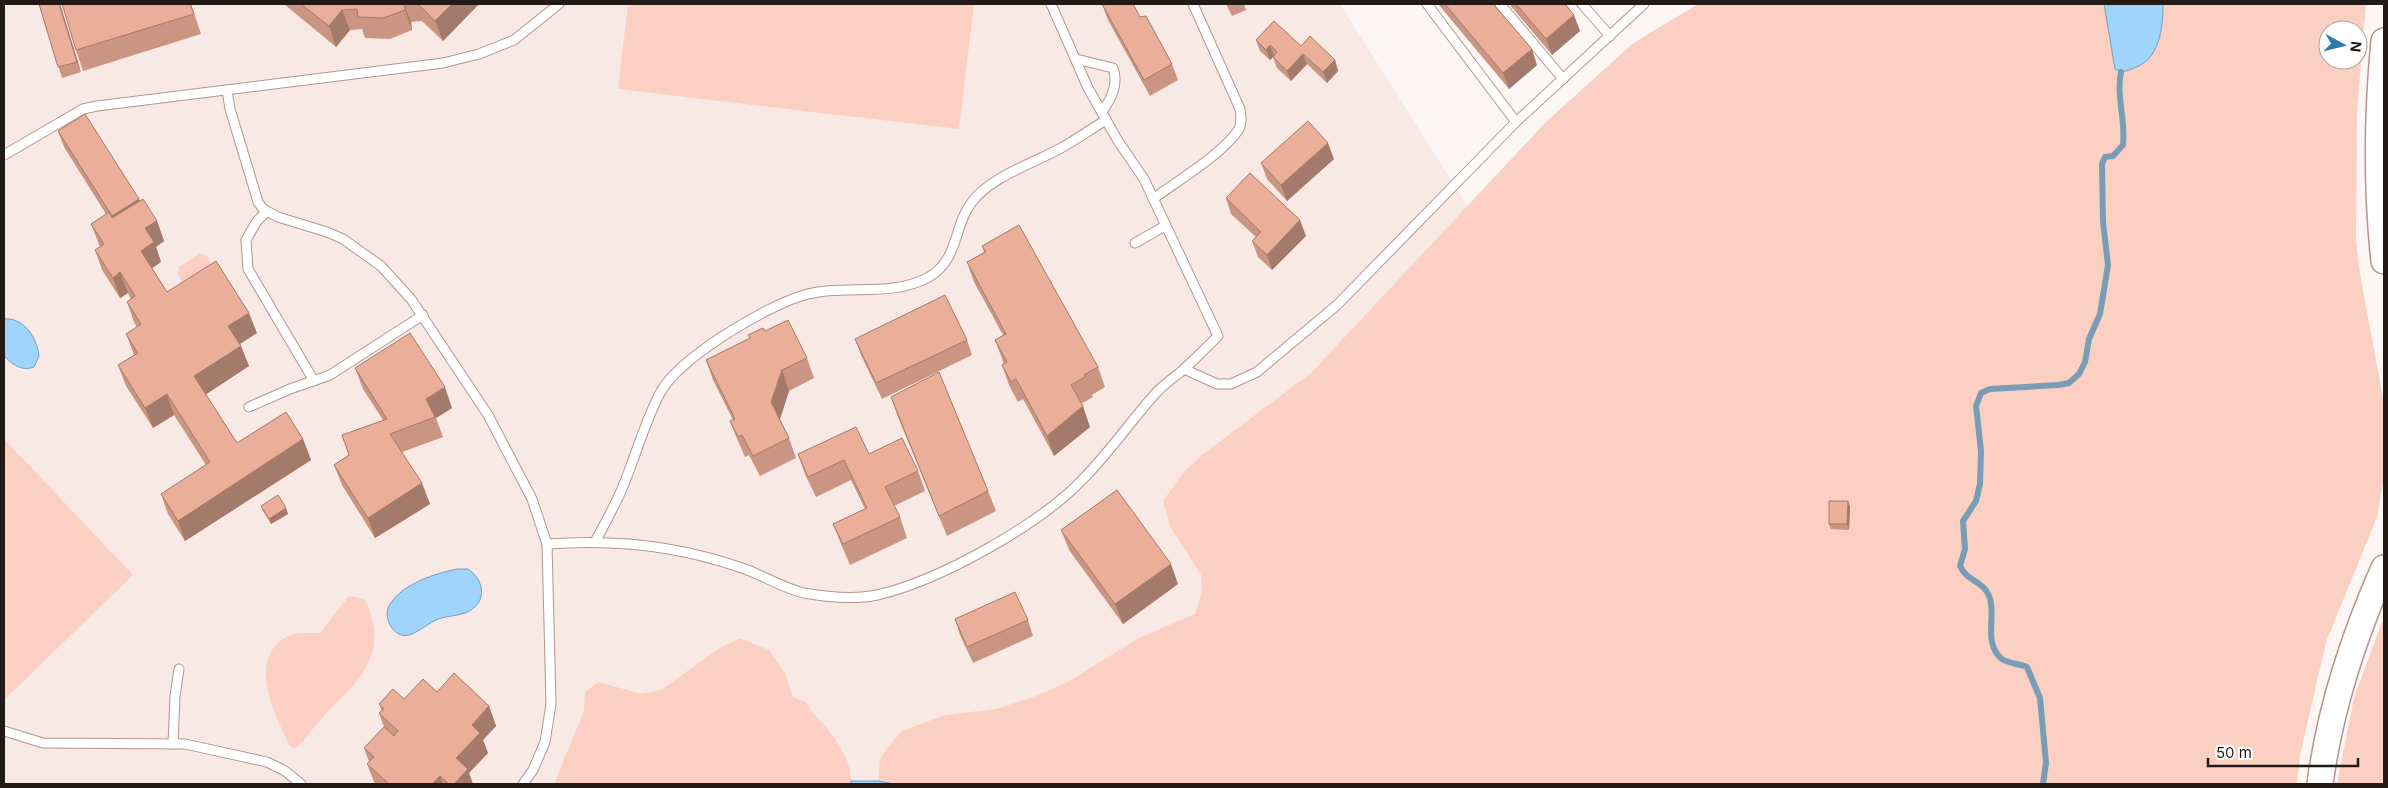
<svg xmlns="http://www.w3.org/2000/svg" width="2388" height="788" viewBox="0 0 2388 788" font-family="Inter,sans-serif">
  <rect width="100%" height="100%" fill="#fcf6f4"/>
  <path fill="#f8e9e4" d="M 4,4 L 1340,4 L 1468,207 L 1256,784 L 4,784 Z"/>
  <g fill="#fbd0c2" fill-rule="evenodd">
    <path d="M 628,4 L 974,4 L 959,129 L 618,89 Z"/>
    <path d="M 1698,4 L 2366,4 L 2357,110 L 2356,240 L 2360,274 L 2384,404 L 2384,477 L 2377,517 L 2326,642 L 2300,755 L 2297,784 L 894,784 L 878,781 L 880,760 L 886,749 L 902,731 L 945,715 L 996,709 L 1031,698 L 1066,683 L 1139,638 L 1195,614 L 1202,592 L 1201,575 L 1170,526 L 1163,501 L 1183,473 L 1202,455 L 1311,373 L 1545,123 L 1632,44 ZM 2328,30 L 2358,30 L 2358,60 L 2328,60 Z"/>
    <path d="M 200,253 L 207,256 L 214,269 L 185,287 L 177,272 L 179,271 L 179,267 Z"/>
    <path d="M 4,439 L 133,575 L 4,700 Z"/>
    <path d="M 349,596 L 364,599 C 369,607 371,614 373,624 C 382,667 345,692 320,720 C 311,730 305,742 294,749 L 288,743 C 274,711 247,660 286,637 C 294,632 311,633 320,633 Z"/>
    <path d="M 2384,617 L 2384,784 L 2337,784 L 2354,697 Z"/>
    <path d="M 740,638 L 769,650 L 785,673 L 793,697 L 806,702 C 811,713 818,718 826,727 C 838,742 853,765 851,784 L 554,784 L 584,711 L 585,692 L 598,682 L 642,694 L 661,690 L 718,649 Z"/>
  </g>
  <g fill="#9fd5fc" stroke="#7a9db7">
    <path d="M 2104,4 L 2163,4 C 2163,28 2160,59 2134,68 C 2127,71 2122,73 2115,69 Z"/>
    <path d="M 4,319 C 24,317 37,338 39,356 L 34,367 C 22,372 12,364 4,356 Z"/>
    <path d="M 457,569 L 468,569 C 486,581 487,605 465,613 C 456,616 447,616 438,619 C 429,623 421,630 412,634 C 395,642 381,617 390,604 C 404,583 434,574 457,569 Z"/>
    <path d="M 851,781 L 878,781 L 894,784 L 851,784 Z"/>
  </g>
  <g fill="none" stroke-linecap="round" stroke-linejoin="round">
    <path stroke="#7a9db7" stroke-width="6" d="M 2043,784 L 2046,763 L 2040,698 L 2027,667 C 2020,664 2007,663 2002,659 C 1981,642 1999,611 1987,592 C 1980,580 1967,581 1960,566 L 1965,549 L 1963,521 L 1976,501 L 1980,484 L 1981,451 L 1976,406 L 1981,393 L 1990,389 L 2058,385 L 2069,383 L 2079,374 L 2085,362 L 2089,339 L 2100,314 L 2108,265 L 2103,222 L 2102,164 L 2105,157 L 2113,156 L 2123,145 C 2126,121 2116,97 2121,72"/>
    <defs>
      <g id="service">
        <path d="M 1427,4 L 1516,122 L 1644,4"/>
        <path d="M 1500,4 L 1563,79"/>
        <path d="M 1582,4 L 1610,36"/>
        <path d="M 1076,59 L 1113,68 C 1119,84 1111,99 1102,112"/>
        <path d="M 227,90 L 230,109 L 258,202 L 263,209 L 278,217 L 327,232 L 343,239 L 381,266 L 411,299 L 488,415 L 532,499 L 547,544 L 551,704 L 545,742 L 533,770 L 523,784"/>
        <path d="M 4,155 L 83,109 L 97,106 L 443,63 L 479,54 L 514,40 L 559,4"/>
        <path d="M 1153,199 C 1177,181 1223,154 1239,129 C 1242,123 1241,116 1240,109 L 1193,4"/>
        <path d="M 266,212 L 257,221 L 246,240 L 248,269 L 314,381"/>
        <path d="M 1135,243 L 1165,226"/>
        <path d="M 1184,369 L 1217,384 L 1231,384 L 1257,372 L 1337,305 L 1516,122"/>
        <path d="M 249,407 L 290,389 L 330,375 L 423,315"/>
        <path d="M 595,542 C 605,523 616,504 624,484 C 636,454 645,422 660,393 C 679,358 763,308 801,296 C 842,283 889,298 927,278 C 960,260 952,228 972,202 C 990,177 1034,163 1061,148 C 1077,139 1091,129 1106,120"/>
        <path d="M 547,544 C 612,539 680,546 742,568 C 763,575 782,588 804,593 C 827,597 853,600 877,595 C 939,581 1039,525 1082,480 C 1109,453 1130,422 1155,394 C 1163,385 1173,378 1182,371 C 1194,360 1206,348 1218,336 L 1144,179 L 1118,141 L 1088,88 L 1051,4"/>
        <path d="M 4,731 L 43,743 L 185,744 L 267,762 L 285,771 L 301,784"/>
        <path d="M 173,744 L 175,696 L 179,669"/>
      </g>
      <g id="secondary">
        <path d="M 2384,41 C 2377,114 2376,187 2384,261"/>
        <path d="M 2320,784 C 2330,708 2353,638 2384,568"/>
      </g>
    </defs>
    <use href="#service" stroke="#b2978e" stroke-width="11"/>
    <use href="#secondary" stroke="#b2978e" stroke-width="28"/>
    <use href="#service" stroke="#fff" stroke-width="9"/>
    <use href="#secondary" stroke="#fff" stroke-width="25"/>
  </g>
  <g fill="#ca9683">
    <path d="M 39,4 L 60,4 L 81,72 L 62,78 Z"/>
    <path d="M 191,4 L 201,34 L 83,71 L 76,50 Z"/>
    <path d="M 284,4 L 479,4 L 443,41 L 422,21 L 411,22 L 412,30 L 390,39 L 365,38 L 362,29 L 350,30 L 336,47 Z"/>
    <path d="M 1102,4 L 1140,17 L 1172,64 L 1178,80 L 1150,96 L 1108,20 Z"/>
    <path d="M 1226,4 L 1244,4 L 1246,10 L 1232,16 Z"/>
    <path d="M 1438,4 L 1493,4 L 1537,65 L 1509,89 Z"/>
    <path d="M 1509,4 L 1565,4 L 1580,31 L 1552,55 Z"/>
    <path d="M 1256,40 L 1301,46 L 1335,60 L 1338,71 L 1327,83 L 1307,64 L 1291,81 L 1277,68 L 1273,57 L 1270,60 L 1260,51 Z"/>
    <path d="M 58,131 L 139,199 L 140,201 L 157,221 L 164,241 L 156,247 L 161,262 L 152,268 L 167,292 L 257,333 L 240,344 L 249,366 L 206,394 L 237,443 L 303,439 L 311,460 L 185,541 L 168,514 L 161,494 L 206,465 L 174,415 L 153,428 L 126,386 L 118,365 L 134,355 L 126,334 L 137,327 L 134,322 L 127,302 L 131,299 L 128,293 L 120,298 L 102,270 L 95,250 L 100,247 L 91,224 L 106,214 L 64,147 Z"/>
    <path d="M 1334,159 L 1287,201 L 1267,179 L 1261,163 Z"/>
    <path d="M 1226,198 L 1306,236 L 1272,270 L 1258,257 L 1252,241 L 1256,237 L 1231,214 Z"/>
    <path d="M 982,246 L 1098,367 L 1105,387 L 1092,395 L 1093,397 L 1081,404 L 1090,427 L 1054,456 L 1023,399 L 1018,402 L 1009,385 L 1002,365 L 1004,364 L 995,340 L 1003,335 L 974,282 L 967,262 L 984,252 Z"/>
    <path d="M 765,331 L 807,358 L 814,378 L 789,391 L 780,419 L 789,438 L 796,458 L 760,476 L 749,455 L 745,457 L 738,441 L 730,421 L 733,420 L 713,380 L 706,360 Z"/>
    <path d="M 855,339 L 967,340 L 972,355 L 882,399 L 861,355 Z"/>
    <path d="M 355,368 L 452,408 L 436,418 L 443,437 L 402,452 L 430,504 L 375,538 L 342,485 L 334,465 L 349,455 L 383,420 L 363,389 Z"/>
    <path d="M 891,397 L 988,491 L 996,511 L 947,536 L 898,417 Z"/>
    <path d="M 798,454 L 869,454 L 918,471 L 925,491 L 894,506 L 900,517 L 907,538 L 850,565 L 841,544 L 833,524 L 865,509 L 851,480 L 816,497 L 805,474 Z"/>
    <path d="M 1848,501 L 1850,507 L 1849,530 L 1831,529 L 1829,524 Z"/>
    <path d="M 261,506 L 286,508 L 288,514 L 271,524 L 263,511 Z"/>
    <path d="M 1061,530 L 1178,584 L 1123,624 L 1069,550 Z"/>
    <path d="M 955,619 L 1028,620 L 1033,636 L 973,663 L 960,635 Z"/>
    <path d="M 437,692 L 489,706 L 496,726 L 483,740 L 488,753 L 469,773 L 473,784 L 375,784 L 367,764 L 369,762 L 364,748 L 384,727 L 379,713 L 382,711 L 379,704 Z"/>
  </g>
  <g fill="#a47a6a">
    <path d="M 59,4 L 60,4 L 81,72 L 77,62 Z"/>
    <path d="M 404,4 L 411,22 L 412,30 L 405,10 Z"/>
    <path d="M 452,4 L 479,4 L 443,41 L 435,21 Z"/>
    <path d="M 342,10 L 350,30 L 336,47 L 329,26 Z"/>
    <path d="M 1574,15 L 1580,31 L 1552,55 L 1546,39 Z"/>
    <path d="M 1270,45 L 1274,56 L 1270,60 L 1266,50 Z"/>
    <path d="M 1532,49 L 1537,65 L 1509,89 L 1503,73 Z"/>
    <path d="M 1303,54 L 1307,64 L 1291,81 L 1287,71 Z"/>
    <path d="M 1335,60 L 1338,71 L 1327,83 L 1323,72 Z"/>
    <path d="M 1328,143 L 1334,159 L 1287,201 L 1281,185 Z"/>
    <path d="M 139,199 L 145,214 L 118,232 L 112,216 Z"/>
    <path d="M 1300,220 L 1306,236 L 1272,270 L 1267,255 Z"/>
    <path d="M 157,221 L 164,241 L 156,247 L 161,262 L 148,271 L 141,251 L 145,228 Z"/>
    <path d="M 120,272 L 128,293 L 120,298 L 113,278 Z"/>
    <path d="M 249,313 L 257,333 L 236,346 L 228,326 Z"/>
    <path d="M 241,346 L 249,366 L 202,397 L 194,376 Z"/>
    <path d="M 782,370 L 789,391 L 779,422 L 771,402 Z"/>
    <path d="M 445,387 L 452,408 L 436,418 L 426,399 Z"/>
    <path d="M 167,394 L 174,415 L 153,428 L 145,408 Z"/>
    <path d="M 1083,406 L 1090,427 L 1054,456 L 1047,436 Z"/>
    <path d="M 303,439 L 311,460 L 185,541 L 178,521 Z"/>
    <path d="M 422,483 L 430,504 L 375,538 L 368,518 Z"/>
    <path d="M 1848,501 L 1850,507 L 1849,530 L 1847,524 Z"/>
    <path d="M 286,508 L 288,514 L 271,524 L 269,519 Z"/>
    <path d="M 1171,564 L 1178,584 L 1123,624 L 1115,604 Z"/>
    <path d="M 489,706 L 496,726 L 483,740 L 488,753 L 469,773 L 473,784 L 454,784 L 456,758 L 472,725 Z"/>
    <path d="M 440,776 L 443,784 L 432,784 Z"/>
  </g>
  <g fill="#ebae98" stroke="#a47a6a">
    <path d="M 39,4 L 59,4 L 77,62 L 58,67 Z"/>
    <path d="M 62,4 L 190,4 L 194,14 L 76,50 Z"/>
    <path d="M 301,4 L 404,4 L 405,10 L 383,18 L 358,17 L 357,9 L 342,10 L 329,26 Z"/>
    <path d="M 418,4 L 452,4 L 435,21 Z"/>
    <path d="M 1102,4 L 1133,4 L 1140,17 L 1146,16 L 1172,64 L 1144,80 Z"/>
    <path d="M 1445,4 L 1493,4 L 1532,49 L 1503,73 Z"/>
    <path d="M 1516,4 L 1565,4 L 1574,15 L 1546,39 Z"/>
    <path d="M 1274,21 L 1301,46 L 1310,36 L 1335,60 L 1323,72 L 1303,54 L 1287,71 L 1273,57 L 1277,52 L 1270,45 L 1266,50 L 1256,40 Z"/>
    <path d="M 85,114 L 139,199 L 112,216 L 58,131 Z"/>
    <path d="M 1308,121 L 1328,143 L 1281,185 L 1261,163 Z"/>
    <path d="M 1250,173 L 1300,220 L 1267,255 L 1252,241 L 1261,232 L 1226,198 Z"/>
    <path d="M 143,199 L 157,221 L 145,228 L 154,242 L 141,251 L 167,292 L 216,261 L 249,313 L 228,326 L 241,346 L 194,376 L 237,443 L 286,412 L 303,439 L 178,521 L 161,494 L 210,462 L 167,394 L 145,408 L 118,365 L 138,353 L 126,334 L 141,324 L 127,302 L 135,296 L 120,272 L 113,278 L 95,250 L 104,244 L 91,224 L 109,212 L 112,218 Z"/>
    <path d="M 1019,225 L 1098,367 L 1084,375 L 1085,377 L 1071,385 L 1083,406 L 1047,436 L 1016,379 L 1011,382 L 1002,365 L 1007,362 L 995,340 L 1006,334 L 967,262 L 986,252 L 982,246 Z"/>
    <path d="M 945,295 L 967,340 L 876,383 L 855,339 Z"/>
    <path d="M 788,320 L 807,358 L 782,370 L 771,402 L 789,438 L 753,456 L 742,435 L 738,437 L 730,421 L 735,419 L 706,360 L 750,338 L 748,335 L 763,328 L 765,331 Z"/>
    <path d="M 410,333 L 445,387 L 426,399 L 435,417 L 390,434 L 422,483 L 368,518 L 334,465 L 349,455 L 342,435 L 387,419 L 355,368 Z"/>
    <path d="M 939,372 L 988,491 L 939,516 L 891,397 Z"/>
    <path d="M 856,427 L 869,454 L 902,438 L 918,471 L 885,487 L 900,517 L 843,544 L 833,524 L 867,508 L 844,460 L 808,477 L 798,454 Z"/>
    <path d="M 1117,490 L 1171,564 L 1115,604 L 1061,530 Z"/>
    <path d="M 278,495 L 286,508 L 269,519 L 261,506 Z"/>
    <path d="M 1829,501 L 1848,501 L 1847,524 L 1829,524 Z"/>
    <path d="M 1015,592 L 1028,620 L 967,647 L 955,619 Z"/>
    <path d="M 454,673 L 489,706 L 472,725 L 480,733 L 456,758 L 468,769 L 454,784 L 449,784 L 440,776 L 432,784 L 389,784 L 367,764 L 374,757 L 364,748 L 384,727 L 394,736 L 398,731 L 379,713 L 384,709 L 379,704 L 393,689 L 404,699 L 423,679 L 437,692 Z"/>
  </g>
  <rect width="2388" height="788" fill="none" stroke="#231915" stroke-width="10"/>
  <g transform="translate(2343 45) rotate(97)"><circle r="24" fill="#ffffff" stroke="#a7a3a1"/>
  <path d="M0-4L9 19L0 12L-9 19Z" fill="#2a7bac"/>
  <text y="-8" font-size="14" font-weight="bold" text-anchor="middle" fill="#231915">N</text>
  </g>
  <path d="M2208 758v8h150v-8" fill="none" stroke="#231915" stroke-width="2.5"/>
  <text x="2216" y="758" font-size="15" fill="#231915" stroke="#ffffff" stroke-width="4" paint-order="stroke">50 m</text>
</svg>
